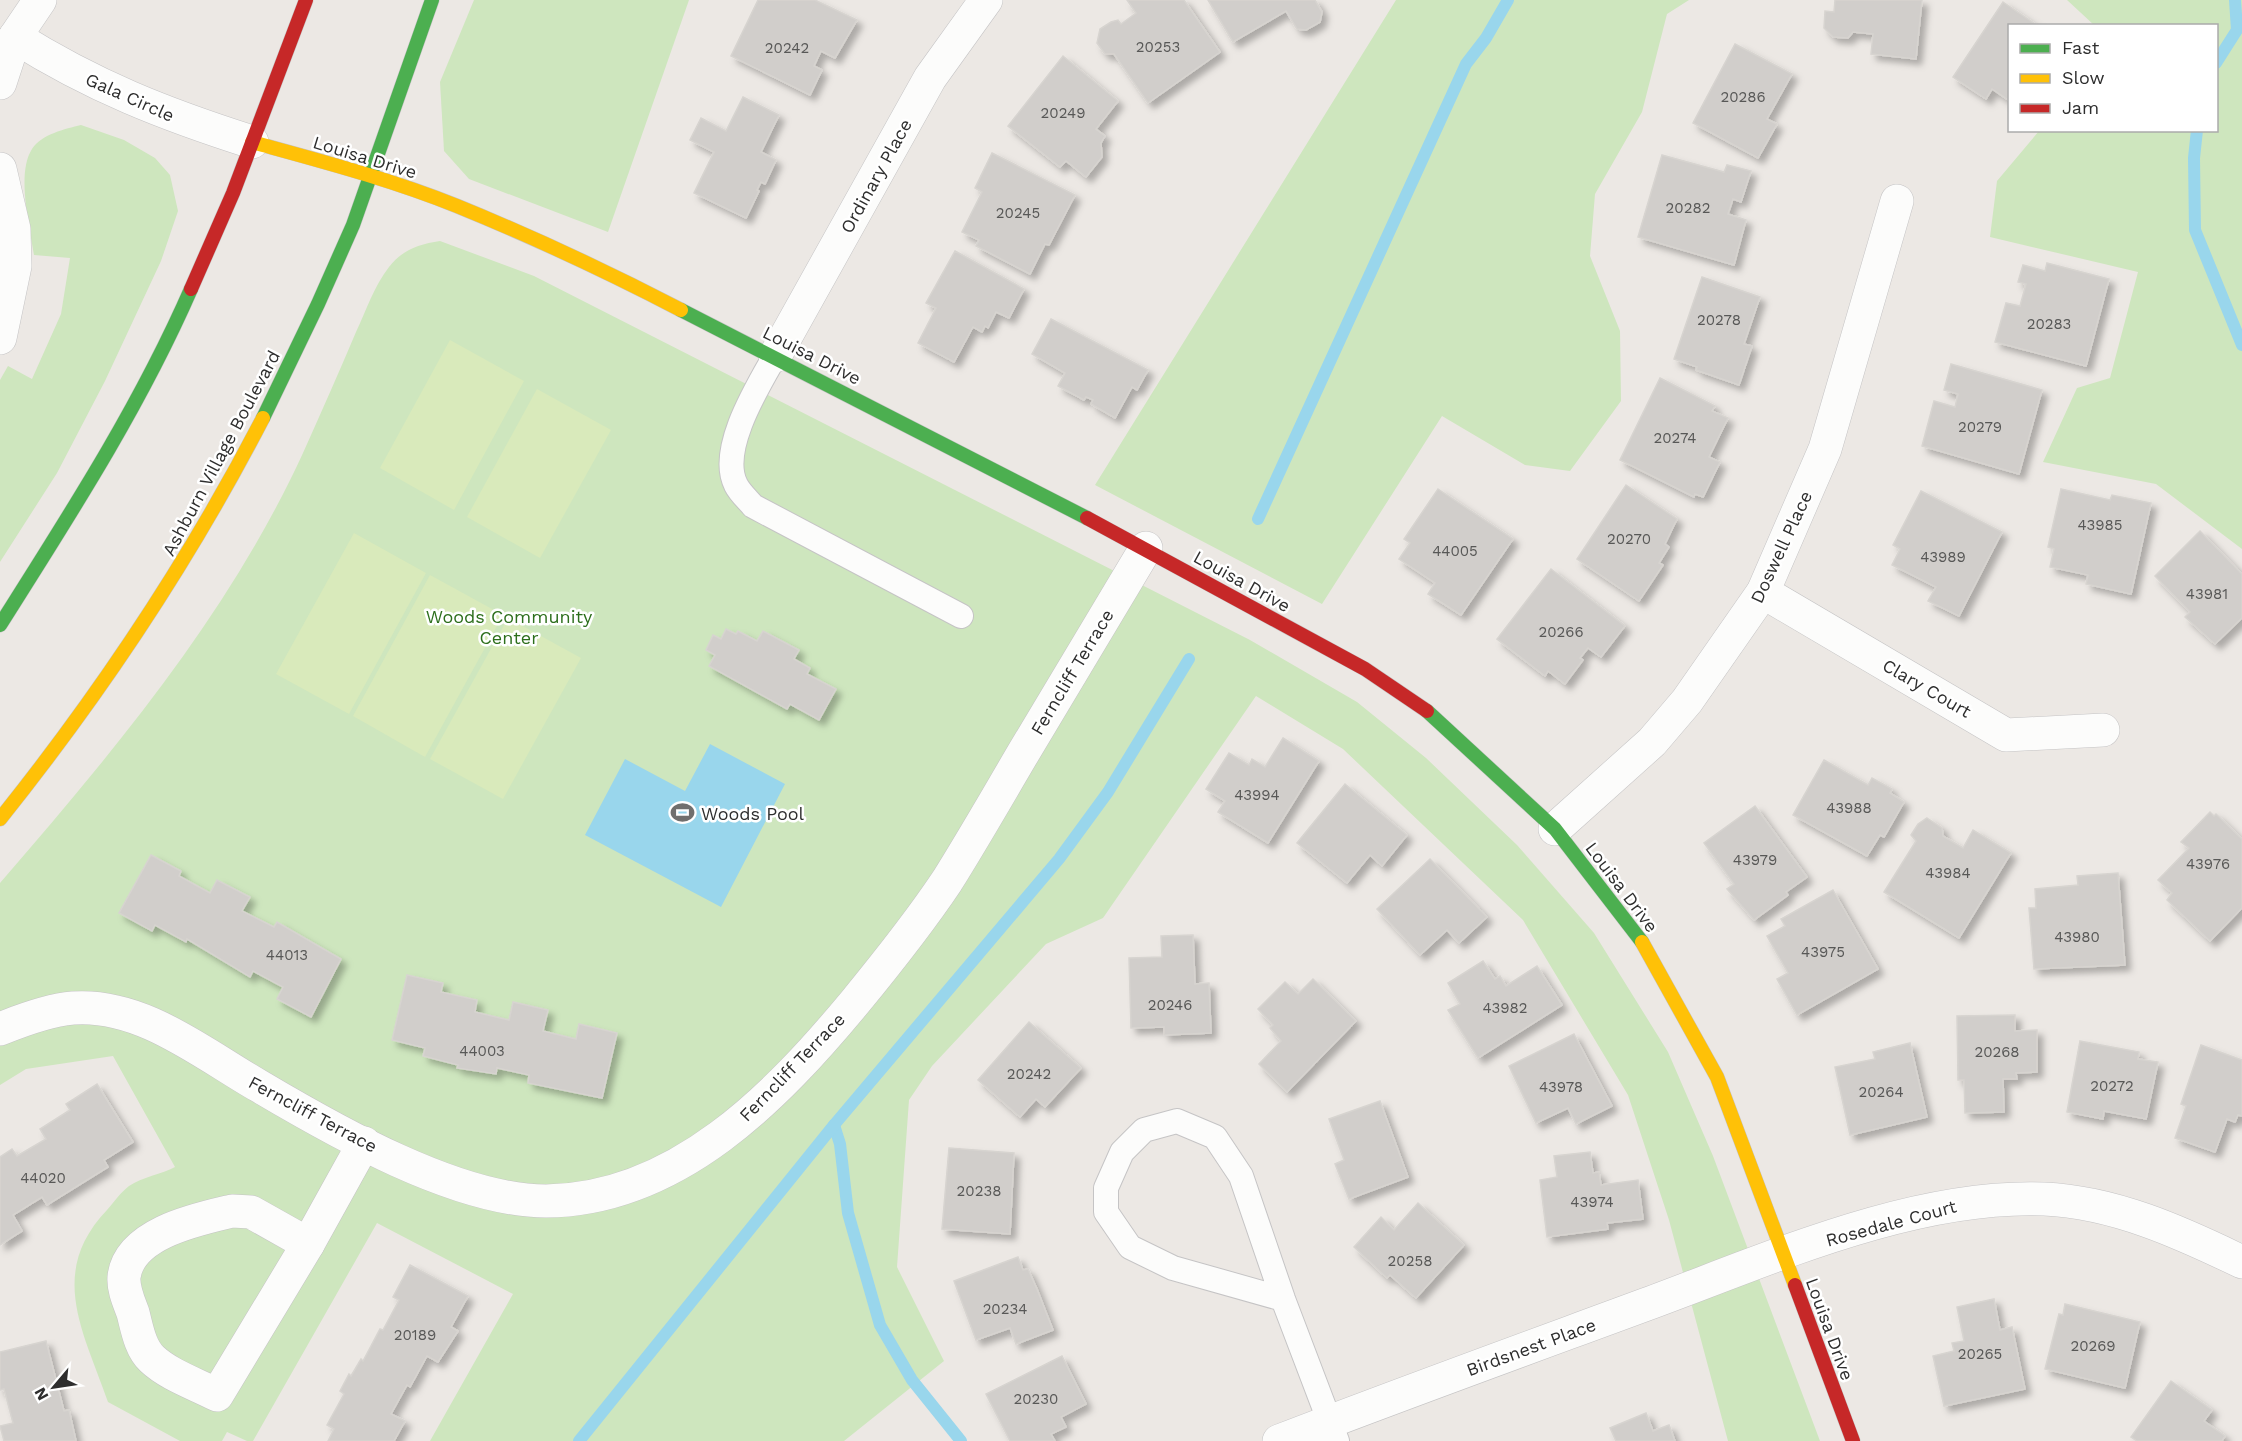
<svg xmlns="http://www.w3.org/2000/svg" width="2242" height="1441" viewBox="0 0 2242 1441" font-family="'Work Sans',sans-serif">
  <defs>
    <filter id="shadow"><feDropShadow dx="5.5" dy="5.5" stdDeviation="3" flood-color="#0004"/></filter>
  </defs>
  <rect width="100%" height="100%" fill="#ece8e4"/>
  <g fill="#cee6be">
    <path d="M 474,0 L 689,0 L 608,232 L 469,179 L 444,151 L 440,82 Z"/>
    <path d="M 1396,0 L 1689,0 L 1667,14 L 1642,112 L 1595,194 L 1590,256 L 1620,331 L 1621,401 L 1570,471 L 1525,465 L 1442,416 L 1322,604 L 1095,485 Z"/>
    <path d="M 2067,0 L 2242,0 L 2242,549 L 2156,484 L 2043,462 L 2077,388 L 2110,378 L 2138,272 L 1990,237 L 1997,181 L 2039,131 L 2216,130 L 2216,26 L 2094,25 Z"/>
    <path d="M 81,125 L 124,140 L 155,158 L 170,175 L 178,211 L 161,261 L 105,381 L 57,473 L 0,562 L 0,380 L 8,366 L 32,379 L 61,314 L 70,258 L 34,255 C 30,227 16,174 32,149 C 42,134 65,129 81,125 Z"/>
    <path d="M 440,241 L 534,276 L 1250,640 L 1357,702 L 1426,758 L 1517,845 L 1594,933 L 1668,1052 L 1713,1156 L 1820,1441 L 1728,1441 L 1669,1220 L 1628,1095 L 1523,920 L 1343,749 L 1256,696 L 1103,918 L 1046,944 L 932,1066 L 909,1100 L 897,1267 L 944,1361 L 844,1441 L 430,1441 L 513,1294 L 377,1223 L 253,1441 L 247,1441 L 227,1432 L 222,1441 L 180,1441 L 108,1402 C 84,1332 47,1273 107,1210 C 114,1202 121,1192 129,1186 C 142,1177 162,1174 175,1167 L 113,1056 L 26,1069 L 0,1085 L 0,883 C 115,750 229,614 303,453 C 321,413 339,372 356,332 C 366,311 374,286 389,267 C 402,250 419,244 440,241 Z"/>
  </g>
  <g fill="#d9eabb">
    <path d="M 450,340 L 524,381 L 454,510 L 380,468 Z"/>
    <path d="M 537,389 L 611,430 L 540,558 L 467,517 Z"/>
    <path d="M 354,533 L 426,573 L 349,714 L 276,674 Z"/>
    <path d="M 430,575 L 503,615 L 425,757 L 353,716 Z"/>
    <path d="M 508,618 L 581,658 L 503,799 L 430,759 Z"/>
  </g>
  <path fill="#99d6ec" d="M 710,744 L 785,784 L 721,907 L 585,835 L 625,759 L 685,791 Z"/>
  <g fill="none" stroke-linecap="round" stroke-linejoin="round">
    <g stroke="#99d6ec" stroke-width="12">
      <path d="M 2216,63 L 2237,30 L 2235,0"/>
      <path d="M 2197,130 L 2194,158 L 2195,230 L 2242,345"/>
      <path d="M 1258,519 L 1466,64 L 1486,38 L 1508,0"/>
      <path d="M 834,1125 L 840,1144 L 848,1213 L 880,1325 L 912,1380 L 961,1441"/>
      <path d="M 579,1441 L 834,1125 L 1059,859 L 1108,792 L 1189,659"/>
    </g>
  </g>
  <g fill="#d1cecb" stroke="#d7d4d0" stroke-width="1.5" filter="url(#shadow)">
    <path d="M 758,0 L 815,0 L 857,20 L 835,58 L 821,51 L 814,66 L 822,70 L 810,95 L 731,56 Z"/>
    <path d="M 1127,0 L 1184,0 L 1220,52 L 1148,103 L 1114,54 L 1105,54 L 1097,43 L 1100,29 L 1111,22 L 1118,20 L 1121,24 L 1136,13 Z"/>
    <path d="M 1208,0 L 1315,0 L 1322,12 L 1320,22 L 1306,30 L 1297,29 L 1286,11 L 1233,42 Z"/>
    <path d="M 1835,0 L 1922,0 L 1916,59 L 1871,54 L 1873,34 L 1853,32 L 1848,38 L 1833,37 L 1824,28 L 1825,11 L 1834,12 Z"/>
    <path d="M 2003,2 L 2038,26 L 2010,26 L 2010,101 L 1992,89 L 1986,99 L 1953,77 Z"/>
    <path d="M 1735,44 L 1792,74 L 1767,119 L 1777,124 L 1758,158 L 1693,123 Z"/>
    <path d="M 1063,56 L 1118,101 L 1096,129 L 1105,136 L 1101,143 L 1102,157 L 1086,177 L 1066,161 L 1060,167 L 1008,126 Z"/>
    <path d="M 743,97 L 779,115 L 761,152 L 776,160 L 765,184 L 761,182 L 757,190 L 759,191 L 746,218 L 694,193 L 714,152 L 690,140 L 701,118 L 726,131 Z"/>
    <path d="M 992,153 L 1075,195 L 1049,245 L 1045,244 L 1030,274 L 976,246 L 979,240 L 962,232 L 982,192 L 975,188 Z"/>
    <path d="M 1662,155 L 1724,172 L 1727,165 L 1751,171 L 1741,202 L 1733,199 L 1728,214 L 1746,220 L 1734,265 L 1638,237 Z"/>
    <path d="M 955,251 L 1024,289 L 1009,318 L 996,312 L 988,328 L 985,326 L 982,332 L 973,327 L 954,362 L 918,343 L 936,308 L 926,303 Z"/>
    <path d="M 2047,263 L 2109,279 L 2086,366 L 1995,342 L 2006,303 L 2020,306 L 2026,284 L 2018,282 L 2023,265 L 2045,271 Z"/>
    <path d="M 1702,277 L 1760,297 L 1744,344 L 1752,346 L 1739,385 L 1696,370 L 1697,367 L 1674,359 Z"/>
    <path d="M 1051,319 L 1148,370 L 1137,390 L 1132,387 L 1115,418 L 1091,404 L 1093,400 L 1086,397 L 1084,400 L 1058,386 L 1065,373 L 1032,354 Z"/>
    <path d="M 1951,364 L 2042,390 L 2019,474 L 1922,446 L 1934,401 L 1955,407 L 1958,394 L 1944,390 Z"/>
    <path d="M 1660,378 L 1715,406 L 1712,411 L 1728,418 L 1709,457 L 1720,462 L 1703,497 L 1695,494 L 1694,497 L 1620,460 Z"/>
    <path d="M 1626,485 L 1677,519 L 1665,544 L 1669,547 L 1659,563 L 1663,565 L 1639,601 L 1577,559 Z"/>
    <path d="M 1438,489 L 1513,539 L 1461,615 L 1428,594 L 1435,583 L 1399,559 L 1410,543 L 1404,539 Z"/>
    <path d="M 2061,489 L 2110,500 L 2112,495 L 2151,503 L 2131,594 L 2086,584 L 2088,575 L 2050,567 L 2054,549 L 2048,547 Z"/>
    <path d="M 1921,491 L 2002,532 L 1959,616 L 1928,601 L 1936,587 L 1892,565 L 1900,549 L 1893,545 Z"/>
    <path d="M 2200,531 L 2242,574 L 2242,618 L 2215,644 L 2185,617 L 2190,612 L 2155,576 Z"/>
    <path d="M 1551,569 L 1625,626 L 1601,657 L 1588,648 L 1580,658 L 1583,660 L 1565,684 L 1548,671 L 1545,676 L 1497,639 Z"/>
    <path d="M 726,629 L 736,634 L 738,631 L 757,641 L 763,631 L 799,650 L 794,659 L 810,668 L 807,674 L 836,689 L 819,720 L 790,704 L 787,709 L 709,666 L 715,655 L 706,650 L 713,635 L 721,639 Z"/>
    <path d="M 1283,738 L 1319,761 L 1268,843 L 1218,812 L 1225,801 L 1206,789 L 1229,753 L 1249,765 L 1252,759 L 1265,767 Z"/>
    <path d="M 1824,760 L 1868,785 L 1872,778 L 1892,789 L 1890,793 L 1904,802 L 1884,837 L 1880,835 L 1867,856 L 1793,815 Z"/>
    <path d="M 1345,784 L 1407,835 L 1382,866 L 1370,855 L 1347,883 L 1297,843 Z"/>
    <path d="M 1755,806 L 1807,877 L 1786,892 L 1788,895 L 1754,920 L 1727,889 L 1734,884 L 1704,843 Z"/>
    <path d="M 2210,812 L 2214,816 L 2216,814 L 2242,839 L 2242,908 L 2210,941 L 2167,900 L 2172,893 L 2158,880 L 2189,848 L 2181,842 Z"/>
    <path d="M 1927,818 L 1942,828 L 1943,836 L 1963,848 L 1973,830 L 2011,853 L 1959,938 L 1884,892 L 1916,841 L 1911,835 L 1918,824 Z"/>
    <path d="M 151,855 L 181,871 L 179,876 L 210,893 L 217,880 L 250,897 L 242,911 L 274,927 L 277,922 L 341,959 L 311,1017 L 277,999 L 283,987 L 253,971 L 250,977 L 187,939 L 186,942 L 155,925 L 152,931 L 119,913 Z"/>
    <path d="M 1430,859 L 1487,917 L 1459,943 L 1447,930 L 1420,955 L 1377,909 Z"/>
    <path d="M 2118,873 L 2125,965 L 2034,969 L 2029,908 L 2036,908 L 2035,889 L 2078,885 L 2077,876 Z"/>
    <path d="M 1833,890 L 1878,969 L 1797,1015 L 1777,979 L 1788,973 L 1767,936 L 1785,926 L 1781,919 Z"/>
    <path d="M 1193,935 L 1195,984 L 1209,983 L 1211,1033 L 1164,1035 L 1164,1027 L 1131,1028 L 1129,958 L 1162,957 L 1161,936 Z"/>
    <path d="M 1483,961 L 1495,979 L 1500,976 L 1506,986 L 1537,966 L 1562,1005 L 1478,1058 L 1448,1010 L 1460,1004 L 1448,983 Z"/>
    <path d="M 407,975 L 443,983 L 441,992 L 477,1000 L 475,1012 L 509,1020 L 513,1002 L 548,1010 L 543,1031 L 576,1039 L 579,1024 L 617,1033 L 602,1098 L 528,1083 L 529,1075 L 497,1068 L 496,1074 L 457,1068 L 458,1065 L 423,1056 L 425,1048 L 392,1040 Z"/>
    <path d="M 1313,979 L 1356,1021 L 1287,1092 L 1259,1064 L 1281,1041 L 1270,1028 L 1273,1025 L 1258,1009 L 1285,982 L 1298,994 Z"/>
    <path d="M 2015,1015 L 2015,1031 L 2037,1030 L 2037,1072 L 2016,1073 L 2017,1079 L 2003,1079 L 2004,1112 L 1965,1113 L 1964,1080 L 1958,1080 L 1957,1016 Z"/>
    <path d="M 1029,1022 L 1081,1068 L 1045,1107 L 1036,1099 L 1020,1117 L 978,1080 Z"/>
    <path d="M 1574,1034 L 1612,1106 L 1576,1124 L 1568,1108 L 1536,1123 L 1509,1066 Z"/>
    <path d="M 2080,1041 L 2139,1052 L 2138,1059 L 2158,1062 L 2146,1119 L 2104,1111 L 2103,1119 L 2067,1112 Z"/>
    <path d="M 1910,1043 L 1927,1117 L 1850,1135 L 1835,1067 L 1875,1059 L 1873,1052 Z"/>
    <path d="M 2201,1045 L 2242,1060 L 2242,1116 L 2238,1115 L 2235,1122 L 2227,1119 L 2215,1152 L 2175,1138 L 2186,1106 L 2181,1104 Z"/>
    <path d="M 97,1084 L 133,1142 L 104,1160 L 108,1167 L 47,1205 L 42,1197 L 13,1215 L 22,1231 L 0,1245 L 0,1157 L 12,1149 L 17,1156 L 46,1139 L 40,1129 L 70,1110 L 66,1104 Z"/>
    <path d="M 1380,1101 L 1408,1177 L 1349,1199 L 1335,1164 L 1344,1160 L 1329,1119 Z"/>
    <path d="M 949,1148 L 1014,1153 L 1010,1234 L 942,1229 Z"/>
    <path d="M 1590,1152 L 1593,1173 L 1599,1172 L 1601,1185 L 1638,1180 L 1643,1219 L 1607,1223 L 1608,1229 L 1547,1237 L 1540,1180 L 1557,1177 L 1554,1156 Z"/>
    <path d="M 1418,1203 L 1464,1245 L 1416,1298 L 1390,1275 L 1387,1278 L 1354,1247 L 1381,1217 L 1394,1230 Z"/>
    <path d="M 1018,1257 L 1023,1270 L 1028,1269 L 1037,1289 L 1053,1330 L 1016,1344 L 1010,1328 L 976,1340 L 954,1281 Z"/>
    <path d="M 410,1265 L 468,1296 L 451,1327 L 458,1331 L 438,1362 L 427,1356 L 410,1387 L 407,1385 L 391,1414 L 405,1421 L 394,1441 L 328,1441 L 334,1429 L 327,1425 L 344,1394 L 340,1391 L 349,1374 L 351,1376 L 361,1359 L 363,1361 L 380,1329 L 383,1330 L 399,1300 L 393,1297 Z"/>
    <path d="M 1994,1299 L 2000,1330 L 2012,1327 L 2025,1389 L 1944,1406 L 1933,1356 L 1954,1351 L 1952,1343 L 1964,1341 L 1957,1307 Z"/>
    <path d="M 2065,1304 L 2140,1322 L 2125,1388 L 2045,1369 L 2059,1314 L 2063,1315 Z"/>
    <path d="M 46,1341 L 64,1411 L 69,1410 L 76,1441 L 4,1441 L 0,1426 L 13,1423 L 4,1389 L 0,1390 L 0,1352 Z"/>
    <path d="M 1062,1356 L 1086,1404 L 1061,1417 L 1066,1427 L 1051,1434 L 1055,1441 L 1010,1441 L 986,1394 Z"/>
    <path d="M 2171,1381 L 2212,1410 L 2204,1421 L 2225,1436 L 2222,1441 L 2137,1441 L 2131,1437 Z"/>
    <path d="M 1646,1413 L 1653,1431 L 1669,1425 L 1675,1441 L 1616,1441 L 1610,1428 Z"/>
  </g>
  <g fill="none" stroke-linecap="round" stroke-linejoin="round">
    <defs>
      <g id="lane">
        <path d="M 775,356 C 758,386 718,450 736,485 C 740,493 748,500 753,506 L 961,616"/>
        <path d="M 1283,1299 L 1173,1268 L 1130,1247 L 1106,1212 L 1106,1188 L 1122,1152 L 1144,1130 L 1177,1121 L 1215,1137 L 1241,1176 L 1283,1299 L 1337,1441"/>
      </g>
      <g id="street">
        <path d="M 15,37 C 93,86 164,114 252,142"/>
        <path d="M 0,83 L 15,37 L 40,0"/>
        <path d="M 0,169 L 14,229 L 15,266 L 0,338"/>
        <path d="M 775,356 L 930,78 L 986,0"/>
        <path d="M 1763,592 L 2006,735 L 2103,730"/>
        <path d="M 1555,829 L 1652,742 L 1687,701 L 1763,592 L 1825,449 L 1897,201"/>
        <path d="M 0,1029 C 22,1020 49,1010 73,1008 C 142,1003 203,1054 259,1086 C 335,1131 457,1201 546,1201 C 677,1200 777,1096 855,1002 C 887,963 919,923 947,881 C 974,838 999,794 1025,750 C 1065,683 1106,616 1146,548"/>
        <path d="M 232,1211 L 251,1212 L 308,1244 L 217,1395 C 196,1384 169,1375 152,1359 C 140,1348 137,1328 133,1313 C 129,1302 123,1289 124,1277 C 129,1233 198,1219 232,1211 Z"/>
        <path d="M 308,1244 L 364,1143"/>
        <path d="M 1279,1441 C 1401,1394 1525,1349 1647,1304 C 1769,1259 1913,1194 2044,1199 C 2114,1202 2180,1232 2242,1262"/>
      </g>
      <g id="fast">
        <path d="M 681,310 L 1087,518"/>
        <path d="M 263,418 L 318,304 L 353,225 L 432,0"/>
        <path d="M 0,625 C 69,516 139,408 191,289"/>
        <path d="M 1427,711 L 1555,829 L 1642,942"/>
      </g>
      <g id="slow">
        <path d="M 252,142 C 321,161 390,179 457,206 C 533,237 608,272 681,310"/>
        <path d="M 0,819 C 101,693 189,561 263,418"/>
        <path d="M 1642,942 L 1717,1077 L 1795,1285"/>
      </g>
      <g id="jam">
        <path d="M 191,289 L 233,193 L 306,0"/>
        <path d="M 1087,518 L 1365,669 L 1427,711"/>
        <path d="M 1795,1285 L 1853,1441"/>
      </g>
    </defs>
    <use href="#lane" stroke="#c5c4c5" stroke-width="26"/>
    <use href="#street" stroke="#c5c4c5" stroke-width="34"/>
    <use href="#fast" stroke="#c5c4c5" stroke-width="15"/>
    <use href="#slow" stroke="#c5c4c5" stroke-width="15"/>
    <use href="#jam" stroke="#c5c4c5" stroke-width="15"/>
    <use href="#lane" stroke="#fcfcfb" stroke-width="24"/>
    <use href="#street" stroke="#fcfcfb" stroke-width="33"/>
    <use href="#fast" stroke="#4caf50" stroke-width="14"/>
    <use href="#slow" stroke="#ffc107" stroke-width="14"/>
    <use href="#jam" stroke="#c62828" stroke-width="14"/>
  </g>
  <defs>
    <symbol id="stadium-bare" viewBox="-9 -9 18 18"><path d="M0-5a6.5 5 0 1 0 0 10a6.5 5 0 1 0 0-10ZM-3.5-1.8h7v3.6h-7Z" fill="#706f6e" stroke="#fff" stroke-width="2.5" paint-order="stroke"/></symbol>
  </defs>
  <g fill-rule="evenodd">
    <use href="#stadium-bare" x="666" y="796" width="33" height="33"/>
  </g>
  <g text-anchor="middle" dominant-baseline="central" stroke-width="5" stroke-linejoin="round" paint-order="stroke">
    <g font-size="15" fill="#585857">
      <text x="1158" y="47">20253</text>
      <text x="787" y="48">20242</text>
      <text x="1743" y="97">20286</text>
      <text x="1063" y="113">20249</text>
      <text x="1688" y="208">20282</text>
      <text x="1018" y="213">20245</text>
      <text x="1719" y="320">20278</text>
      <text x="2049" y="324">20283</text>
      <text x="1980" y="427">20279</text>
      <text x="1675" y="438">20274</text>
      <text x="2100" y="525">43985</text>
      <text x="1629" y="539">20270</text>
      <text x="1455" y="551">44005</text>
      <text x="1943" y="557">43989</text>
      <text x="2207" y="594">43981</text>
      <text x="1561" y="632">20266</text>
      <text x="1257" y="795">43994</text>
      <text x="1849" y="808">43988</text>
      <text x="1755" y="860">43979</text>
      <text x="2208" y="864">43976</text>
      <text x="1948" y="873">43984</text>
      <text x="2077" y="937">43980</text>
      <text x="1823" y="952">43975</text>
      <text x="287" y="955">44013</text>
      <text x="1170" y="1005">20246</text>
      <text x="1505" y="1008">43982</text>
      <text x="482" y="1051">44003</text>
      <text x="1997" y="1052">20268</text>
      <text x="1029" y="1074">20242</text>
      <text x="2112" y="1086">20272</text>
      <text x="1561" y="1087">43978</text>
      <text x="1881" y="1092">20264</text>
      <text x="43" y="1178">44020</text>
      <text x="979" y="1191">20238</text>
      <text x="1592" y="1202">43974</text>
      <text x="1410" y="1261">20258</text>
      <text x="1005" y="1309">20234</text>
      <text x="415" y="1335">20189</text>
      <text x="2093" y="1346">20269</text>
      <text x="1980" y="1354">20265</text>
      <text x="1036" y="1399">20230</text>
    </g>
    <g font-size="18" fill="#2e2e2e" stroke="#fff">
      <text transform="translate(130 97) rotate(24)">Gala Circle</text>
      <text transform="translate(365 157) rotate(17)">Louisa Drive</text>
      <text transform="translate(876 176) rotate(-61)">Ordinary Place</text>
      <text transform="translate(812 355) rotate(27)">Louisa Drive</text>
      <text transform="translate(221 453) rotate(-62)">Ashburn Village Boulevard</text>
      <text transform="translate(1781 547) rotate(-65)">Doswell Place</text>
      <text transform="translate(1242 581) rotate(29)">Louisa Drive</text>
      <text transform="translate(1072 672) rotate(-59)">Ferncliff Terrace</text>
      <text transform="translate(1927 688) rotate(30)">Clary Court</text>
      <text transform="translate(1622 887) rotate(53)">Louisa Drive</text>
      <text transform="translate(792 1067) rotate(-46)">Ferncliff Terrace</text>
      <text transform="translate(313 1114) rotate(28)">Ferncliff Terrace</text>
      <text transform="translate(1891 1223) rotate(-15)">Rosedale Court</text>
      <text transform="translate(1830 1329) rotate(70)">Louisa Drive</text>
      <text transform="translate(1531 1347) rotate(-20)">Birdsnest Place</text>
    </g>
    <g font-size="18" fill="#2c6e1b" stroke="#fff">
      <text x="509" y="616">Woods Community<tspan x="509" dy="21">Center</tspan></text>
    </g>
    <g font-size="18" fill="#2e2e2e" stroke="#fff" text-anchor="start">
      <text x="701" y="813">Woods Pool</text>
    </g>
  </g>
  <rect x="2008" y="24" width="210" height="108" fill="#ffffff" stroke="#ababab" stroke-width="1.5"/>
  <rect x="2020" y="44" width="30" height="9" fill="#4caf50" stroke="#ababab" stroke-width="1.5"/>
  <text x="2062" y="54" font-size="18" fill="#2e2e2e">Fast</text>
  <rect x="2020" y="74" width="30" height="9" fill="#ffc107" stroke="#ababab" stroke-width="1.5"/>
  <text x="2062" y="84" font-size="18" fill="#2e2e2e">Slow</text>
  <rect x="2020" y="104" width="30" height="9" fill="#c62828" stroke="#ababab" stroke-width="1.5"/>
  <text x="2062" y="114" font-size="18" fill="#2e2e2e">Jam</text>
  <g transform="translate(54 1387) rotate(241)" stroke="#ffffff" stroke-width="4.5" paint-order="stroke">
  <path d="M0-4.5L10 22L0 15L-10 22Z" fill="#2e2e2e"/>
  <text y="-9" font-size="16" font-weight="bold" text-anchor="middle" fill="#2e2e2e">N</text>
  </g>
</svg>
